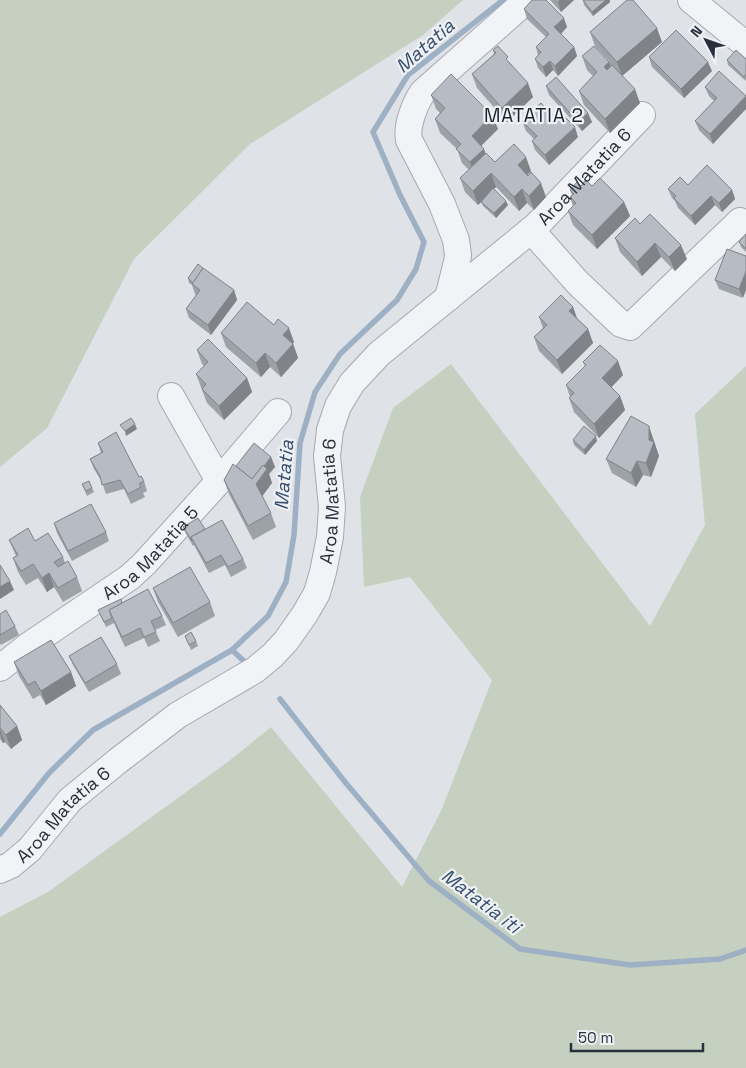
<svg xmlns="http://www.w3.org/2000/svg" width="746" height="1068" viewBox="0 0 746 1068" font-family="'Space Grotesk',sans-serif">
  <rect width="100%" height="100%" fill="#dfe2e7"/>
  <g fill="#c5d0c1">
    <path d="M 0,0 L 463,0 L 423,35 L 250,144 L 134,259 L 47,428 L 0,467 Z"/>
    <path d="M 451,364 L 650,626 L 705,525 L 695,414 L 746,366 L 746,1068 L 0,1068 L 0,917 L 48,892 L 229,761 L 271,727 L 402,887 L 441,811 L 492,680 L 410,577 L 364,587 L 360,497 L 393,408 Z"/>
  </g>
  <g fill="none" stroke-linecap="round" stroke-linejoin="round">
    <g stroke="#9db0c4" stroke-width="5.5">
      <path d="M 232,650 L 247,664"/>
      <path d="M 280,699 L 345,782 L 429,881 L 520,949 L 630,965 L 720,959 L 746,950"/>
      <path d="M 0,834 L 49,773 L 93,730 L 232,650 L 268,616 L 286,582 L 294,535 L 300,443 L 315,392 L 340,354 L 397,300 L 416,269 L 424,242 L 400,195 L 373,132 L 408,75 L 503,0"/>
    </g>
    <defs>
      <g id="minor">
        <path d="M 691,0 L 746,45"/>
        <path d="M 531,230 L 577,282 L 621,324 L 630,327 L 740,221"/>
        <path d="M 448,298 L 457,262 L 458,255 L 456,240 L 442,204 L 409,140 C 406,126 415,103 423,92 L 527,0"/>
        <path d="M 171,396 L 219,481"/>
        <path id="s1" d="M 0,668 L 28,646 L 130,577 L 145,563 L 219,481 L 278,412"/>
        <path id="s2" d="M 0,870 L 11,865 L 30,849 L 70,800 L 119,760 L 178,715 L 255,670 L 272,656 L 286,641 L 305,614 L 317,593 L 323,572 L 330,537 L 332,507 L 327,456 L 330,430 L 338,406 L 352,383 L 379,354 L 536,226 L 642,115"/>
      </g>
    </defs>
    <use href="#minor" stroke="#a5a9b1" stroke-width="28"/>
    <use href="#minor" stroke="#f1f3f6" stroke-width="26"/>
  </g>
  <g fill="#9da1a8">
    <path d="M 550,0 L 574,0 L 561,12 Z"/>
    <path d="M 583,0 L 610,0 L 610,2 L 593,16 L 584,5 Z"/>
    <path d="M 524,9 L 567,27 L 561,34 L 574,47 L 577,56 L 558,76 L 553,70 L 546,77 L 538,68 L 535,59 L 538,55 L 536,47 L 546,37 L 527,19 Z"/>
    <path d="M 590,32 L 662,42 L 622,76 L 640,103 L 610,133 L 584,105 L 579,91 L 593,76 L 587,70 L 582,56 L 609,61 L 595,46 Z"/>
    <path d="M 493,50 L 511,64 L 533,97 L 507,122 L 477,88 L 472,74 L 494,54 Z"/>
    <path d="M 649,57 L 712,71 L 684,98 L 652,67 Z"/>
    <path d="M 746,59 L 746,81 L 728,65 L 727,60 Z"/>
    <path d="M 546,86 L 592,122 L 582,131 L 549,95 Z"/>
    <path d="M 705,87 L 746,96 L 713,144 L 699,130 L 695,121 L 714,101 L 709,96 Z"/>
    <path d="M 431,95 L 492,115 L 498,129 L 481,146 L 484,149 L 485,153 L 495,162 L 531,171 L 527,175 L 546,197 L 534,210 L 527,203 L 519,211 L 496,187 L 494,189 L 508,205 L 496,218 L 483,206 L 481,202 L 482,201 L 478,205 L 465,192 L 460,178 L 469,170 L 462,163 L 457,149 L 440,133 L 435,119 L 440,113 L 436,109 Z"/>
    <path d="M 556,118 L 578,137 L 549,165 L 535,150 L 532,141 L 534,139 L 526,131 L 522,121 Z"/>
    <path d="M 688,185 L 732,190 L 735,199 L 722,212 L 715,205 L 695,225 L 678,208 L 675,201 L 672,198 L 668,189 Z"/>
    <path d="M 581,186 L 592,186 L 624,202 L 630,216 L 597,249 L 573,225 L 568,211 L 573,206 L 570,197 L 572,195 L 570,190 Z"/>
    <path d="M 640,224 L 687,259 L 675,271 L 661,257 L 642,276 L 620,252 L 615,238 Z"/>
    <path d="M 746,234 L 746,252 L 741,247 L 739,242 Z"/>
    <path d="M 727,249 L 743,298 L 719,289 L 715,280 Z"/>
    <path d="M 188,278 L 234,290 L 237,300 L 211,335 L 189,318 L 186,309 L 196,295 L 195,294 L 192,285 L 189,283 Z"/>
    <path d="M 573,307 L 577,319 L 588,329 L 593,343 L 562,374 L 539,351 L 534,337 L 543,328 L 539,317 Z"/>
    <path d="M 221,333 L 294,342 L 293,343 L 298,358 L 281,377 L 270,367 L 261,377 L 226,347 Z"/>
    <path d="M 197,350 L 247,378 L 252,392 L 224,420 L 207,403 L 196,374 L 204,366 L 202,364 Z"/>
    <path d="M 583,362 L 623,375 L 611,387 L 620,396 L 625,410 L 599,438 L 574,412 L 569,398 L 570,397 L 566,385 L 585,366 Z"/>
    <path d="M 573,440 L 597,441 L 585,455 L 574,445 Z"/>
    <path d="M 654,440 L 654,442 L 659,456 L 651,477 L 643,475 L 636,487 L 612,473 L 606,459 Z"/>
    <path d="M 98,443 L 144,481 L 147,491 L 143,493 L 145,497 L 131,504 L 124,489 L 106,494 L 102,482 L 94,469 L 90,459 L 101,453 Z"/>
    <path d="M 271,457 L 275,467 L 269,474 L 272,483 L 262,496 L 271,513 L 276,527 L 253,540 L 229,494 L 224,480 Z"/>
    <path d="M 82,484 L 92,488 L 94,492 L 87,496 Z"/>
    <path d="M 54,523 L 106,532 L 109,541 L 72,561 L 57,533 Z"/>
    <path d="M 183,527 L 205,529 L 243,559 L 247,568 L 231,577 L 225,565 L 209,573 L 194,545 L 193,546 L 185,532 Z"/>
    <path d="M 9,540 L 35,541 L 63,557 L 65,563 L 77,577 L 82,591 L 63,602 L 54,587 L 47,592 L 38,578 L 26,585 L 18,572 L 13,558 L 16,556 Z"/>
    <path d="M 153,588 L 210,602 L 215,616 L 178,637 L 158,602 Z"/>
    <path d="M 122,603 L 162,616 L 166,625 L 155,630 L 160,641 L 148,647 L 144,638 L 125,647 L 114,623 L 106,627 L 98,610 Z"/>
    <path d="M 0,614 L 15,626 L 19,635 L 1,645 L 0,643 Z"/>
    <path d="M 185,636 L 196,641 L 198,646 L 191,650 Z"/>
    <path d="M 69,656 L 117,664 L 121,674 L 89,692 L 73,665 Z"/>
    <path d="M 14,662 L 71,672 L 76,686 L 46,705 L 40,695 L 33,699 L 19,676 Z"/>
    <path d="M 0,705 L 17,726 L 22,740 L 11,749 L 5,742 L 3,743 L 0,739 Z"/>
  </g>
  <g fill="#808388">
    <path d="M 560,0 L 574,0 L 561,12 L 558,2 Z"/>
    <path d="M 606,0 L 610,0 L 610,2 L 593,16 L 592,12 Z"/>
    <path d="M 564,18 L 567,27 L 558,37 L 554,27 Z"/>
    <path d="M 657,28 L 662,42 L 622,76 L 617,62 Z"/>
    <path d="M 574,47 L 577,56 L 558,76 L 555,66 Z"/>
    <path d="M 550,61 L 553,70 L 546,77 L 543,67 Z"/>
    <path d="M 609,62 L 614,76 L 604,67 Z"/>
    <path d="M 708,62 L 712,71 L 684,98 L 681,89 Z"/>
    <path d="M 528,83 L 533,97 L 507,122 L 502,108 Z"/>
    <path d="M 635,89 L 640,103 L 610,133 L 605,119 Z"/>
    <path d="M 746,96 L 746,109 L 713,144 L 710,134 Z"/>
    <path d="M 588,113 L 592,122 L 582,131 L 578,122 Z"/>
    <path d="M 492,115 L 498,129 L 477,150 L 472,136 Z"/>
    <path d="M 575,127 L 578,137 L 549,165 L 545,155 Z"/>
    <path d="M 484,149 L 489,163 L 475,176 L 470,162 Z"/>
    <path d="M 526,157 L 531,171 L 523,179 L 518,165 Z"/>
    <path d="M 491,173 L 496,187 L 478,205 L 473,191 Z"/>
    <path d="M 541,183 L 546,197 L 534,210 L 529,196 Z"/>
    <path d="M 522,189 L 527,203 L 519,211 L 514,197 Z"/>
    <path d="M 732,190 L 735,199 L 722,212 L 719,203 Z"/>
    <path d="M 711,196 L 715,205 L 695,225 L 691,216 Z"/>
    <path d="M 506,201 L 508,205 L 496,218 L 494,213 Z"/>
    <path d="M 624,202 L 630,216 L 597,249 L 592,235 Z"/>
    <path d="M 655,243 L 661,257 L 642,276 L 637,262 Z"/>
    <path d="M 681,245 L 687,259 L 675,271 L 669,257 Z"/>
    <path d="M 746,271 L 746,290 L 743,298 L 739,289 Z"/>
    <path d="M 234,290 L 237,300 L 211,335 L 208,325 Z"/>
    <path d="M 573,307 L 578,321 L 569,311 Z"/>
    <path d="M 289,328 L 294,342 L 288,349 L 283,335 Z"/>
    <path d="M 588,329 L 593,343 L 562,374 L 557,360 Z"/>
    <path d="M 293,344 L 298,358 L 281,377 L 276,363 Z"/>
    <path d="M 265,353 L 270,367 L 261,377 L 256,363 Z"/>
    <path d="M 618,361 L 623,375 L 607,392 L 602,378 Z"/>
    <path d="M 247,378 L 252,392 L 224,420 L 219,406 Z"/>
    <path d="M 620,396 L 625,410 L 599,438 L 594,424 Z"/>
    <path d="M 135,424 L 137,429 L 126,436 L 125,431 Z"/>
    <path d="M 649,426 L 659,456 L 651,477 L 646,463 L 649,440 Z"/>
    <path d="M 596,436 L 597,441 L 585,455 L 584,450 Z"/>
    <path d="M 271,457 L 275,467 L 269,474 L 272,483 L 261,498 L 254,483 L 263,468 Z"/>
    <path d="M 637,461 L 643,475 L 636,487 L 631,473 Z"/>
    <path d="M 49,573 L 54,587 L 47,592 L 42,578 Z"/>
    <path d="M 10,581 L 14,590 L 0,599 L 0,587 Z"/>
    <path d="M 71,672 L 76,686 L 46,705 L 41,691 Z"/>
    <path d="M 17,726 L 22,740 L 11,749 L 6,735 Z"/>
    <path d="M 0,729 L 5,742 L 3,743 L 0,733 Z"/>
  </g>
  <g fill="#b7bbc3" stroke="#808388">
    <path d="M 532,0 L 546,0 L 564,18 L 554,27 L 574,47 L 555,66 L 550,61 L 543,67 L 535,59 L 541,52 L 536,47 L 549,34 L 524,9 Z"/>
    <path d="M 583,0 L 606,0 L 592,12 Z"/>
    <path d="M 627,0 L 633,0 L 657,28 L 617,62 L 590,32 Z"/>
    <path d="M 676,30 L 708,62 L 681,89 L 649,57 Z"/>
    <path d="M 498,46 L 508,57 L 506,59 L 528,83 L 502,108 L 472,74 L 496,53 L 493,50 Z"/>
    <path d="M 594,46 L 609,62 L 604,67 L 607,70 L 612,65 L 635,89 L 605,119 L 579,91 L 597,72 L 582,56 Z"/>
    <path d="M 736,50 L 746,59 L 746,74 L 744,77 L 727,60 Z"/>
    <path d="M 719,71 L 746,96 L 710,134 L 695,121 L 717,98 L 705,87 Z"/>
    <path d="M 451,74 L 492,115 L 472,136 L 484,149 L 470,162 L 456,149 L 461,144 L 435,119 L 445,108 L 431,95 Z"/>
    <path d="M 556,77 L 588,113 L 578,122 L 546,86 Z"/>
    <path d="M 541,103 L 556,118 L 561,113 L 575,127 L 545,155 L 532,141 L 537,136 L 522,121 Z"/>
    <path d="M 514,144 L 526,157 L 518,165 L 528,176 L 531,172 L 541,183 L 529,196 L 522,189 L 514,197 L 491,173 L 473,191 L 460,178 L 486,153 L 495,162 Z"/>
    <path d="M 707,165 L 732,190 L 719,203 L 711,196 L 691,216 L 674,198 L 676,196 L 668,189 L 680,177 L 688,185 Z"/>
    <path d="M 600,178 L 624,202 L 592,235 L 568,211 L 576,203 L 570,197 L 574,194 L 570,190 L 577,182 L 581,186 L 586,180 L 592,186 Z"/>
    <path d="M 493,188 L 506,201 L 494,213 L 481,202 Z"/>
    <path d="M 650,214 L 681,245 L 669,257 L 655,243 L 637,262 L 615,238 L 635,218 L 640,224 Z"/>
    <path d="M 746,234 L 746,249 L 739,242 Z"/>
    <path d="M 727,249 L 746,256 L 746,271 L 739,289 L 715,280 Z"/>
    <path d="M 198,264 L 204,269 L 203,268 L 193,283 L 188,278 Z"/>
    <path d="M 203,268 L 234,290 L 208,325 L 186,309 L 200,290 L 192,284 Z"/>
    <path d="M 561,295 L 573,307 L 569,311 L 588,329 L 557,360 L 534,337 L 547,325 L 539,317 Z"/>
    <path d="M 247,302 L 274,325 L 278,319 L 289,328 L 283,335 L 293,344 L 276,363 L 265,353 L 256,363 L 221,333 Z"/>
    <path d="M 208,339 L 247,378 L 219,406 L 202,389 L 206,384 L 196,374 L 208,362 L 197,350 Z"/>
    <path d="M 600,345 L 618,361 L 602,378 L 620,396 L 594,424 L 569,398 L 574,393 L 566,385 L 586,365 L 583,362 Z"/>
    <path d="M 631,416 L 649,426 L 649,440 L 654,442 L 646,463 L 637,461 L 631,473 L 606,459 Z"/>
    <path d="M 131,418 L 135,424 L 125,431 L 120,425 Z"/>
    <path d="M 584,426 L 596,436 L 584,450 L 573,440 Z"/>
    <path d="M 116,432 L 139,477 L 141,476 L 144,481 L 139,484 L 141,487 L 128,494 L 120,480 L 102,485 L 100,476 L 90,459 L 103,452 L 98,443 Z"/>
    <path d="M 254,443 L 271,457 L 264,466 L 263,465 L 252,479 L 236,466 Z"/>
    <path d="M 233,464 L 252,479 L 263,465 L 267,469 L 256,484 L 271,513 L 248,526 L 224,480 Z"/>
    <path d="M 89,481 L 92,488 L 86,491 L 82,484 Z"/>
    <path d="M 91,504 L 106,532 L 68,551 L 54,523 Z"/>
    <path d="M 198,518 L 205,529 L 191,537 L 192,541 L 183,527 Z"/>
    <path d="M 222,520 L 243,559 L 228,567 L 221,555 L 206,563 L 191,537 Z"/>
    <path d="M 28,528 L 35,541 L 48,533 L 63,557 L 54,562 L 58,567 L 68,561 L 77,577 L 58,588 L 49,573 L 42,578 L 33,564 L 21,571 L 13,558 L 18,555 L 9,540 Z"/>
    <path d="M 0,565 L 10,581 L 0,587 Z"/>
    <path d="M 190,567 L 210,602 L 173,623 L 153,588 Z"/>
    <path d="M 148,589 L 162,616 L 151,621 L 156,632 L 144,637 L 140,628 L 122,637 L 109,610 Z"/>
    <path d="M 121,599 L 122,603 L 109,610 L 112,618 L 104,622 L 98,610 Z"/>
    <path d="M 6,610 L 15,626 L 0,635 L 0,614 Z"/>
    <path d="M 191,632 L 196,641 L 189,645 L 185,636 Z"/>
    <path d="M 101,637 L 117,664 L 85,683 L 69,656 Z"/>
    <path d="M 51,640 L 71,672 L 41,691 L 35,681 L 28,685 L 14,662 Z"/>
    <path d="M 0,705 L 17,726 L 6,735 L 0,728 Z"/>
  </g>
  <g text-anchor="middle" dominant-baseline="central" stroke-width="4.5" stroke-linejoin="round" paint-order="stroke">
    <g font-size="18" fill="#29303d" stroke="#eef1f5">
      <text stroke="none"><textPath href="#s2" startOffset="955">Aroa Matatia 6</textPath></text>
      <text stroke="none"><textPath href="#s2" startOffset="520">Aroa Matatia 6</textPath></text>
      <text stroke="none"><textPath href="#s1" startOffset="190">Aroa Matatia 5</textPath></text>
      <text stroke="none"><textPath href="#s2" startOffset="85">Aroa Matatia 6</textPath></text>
    </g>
    <g font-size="19" font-style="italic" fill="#374f6d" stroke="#eef1f5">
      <text transform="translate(425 46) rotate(-41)">Matatia</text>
      <text transform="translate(284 475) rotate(-85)">Matatia</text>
      <text transform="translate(481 901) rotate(37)">Matatia iti</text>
    </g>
    <g font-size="19" letter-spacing="1" fill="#1b222d" stroke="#eef1f5">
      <text x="534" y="115">MATATIA 2</text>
    </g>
  </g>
  <g transform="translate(706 40) rotate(311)" stroke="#eef1f5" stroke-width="4" paint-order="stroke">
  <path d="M0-4L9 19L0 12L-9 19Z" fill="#29303d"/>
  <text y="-8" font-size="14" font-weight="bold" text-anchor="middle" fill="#29303d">N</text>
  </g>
  <path d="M571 1043v8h132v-8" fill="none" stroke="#29303d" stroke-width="2.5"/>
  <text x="578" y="1043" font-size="15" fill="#29303d" stroke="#eef1f5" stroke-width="4" paint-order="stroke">50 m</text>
</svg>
